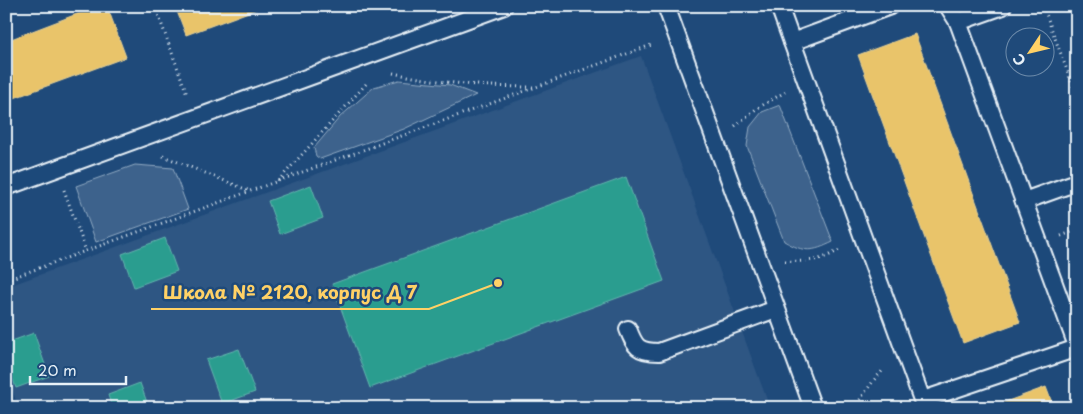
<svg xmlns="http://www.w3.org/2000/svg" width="1083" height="414" viewBox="0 0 1083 414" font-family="'Playpen Sans',sans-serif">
  <rect width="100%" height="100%" fill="#1f4a7a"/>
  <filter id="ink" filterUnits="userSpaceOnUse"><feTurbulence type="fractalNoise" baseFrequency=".02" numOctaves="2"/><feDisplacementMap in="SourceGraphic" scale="10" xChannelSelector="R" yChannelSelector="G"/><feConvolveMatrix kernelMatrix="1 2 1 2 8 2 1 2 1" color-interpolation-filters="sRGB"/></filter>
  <g filter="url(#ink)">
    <path fill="#2e5683" d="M 641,56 L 770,408 L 19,408 L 6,374 L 6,287 Z"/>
    <g fill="#3c628c" stroke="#92aac2">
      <path d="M 399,80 L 450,85 L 476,95 L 404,129 L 320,159 L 316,156 L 314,148 L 340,117 L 374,87 Z"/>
      <path d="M 780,105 L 833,242 C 812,252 805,253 784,241 L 747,146 L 750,127 L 762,112 Z"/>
      <path d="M 135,165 L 173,168 L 188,209 L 96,242 L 76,186 Z"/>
    </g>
    <g fill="#e9c46a" stroke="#e9d295">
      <path d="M 98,6 L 107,6 L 126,57 L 6,101 L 6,41 Z"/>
      <path d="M 175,6 L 265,6 L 186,35 Z"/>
      <path d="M 915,34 L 1020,322 L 963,343 L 858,55 Z"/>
      <path d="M 1046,387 L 1054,408 L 989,408 Z"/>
    </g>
    <g fill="#2a9d8f" stroke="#63b6ae">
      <path d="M 626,177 L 664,281 L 370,388 L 332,284 Z"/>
      <path d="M 311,185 L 323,218 L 280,234 L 268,201 Z"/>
      <path d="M 165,238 L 177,271 L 134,287 L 122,254 Z"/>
      <path d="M 34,333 L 49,376 L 16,388 L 6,361 L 6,343 Z"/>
      <path d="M 239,349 L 255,392 L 222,404 L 206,360 Z"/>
      <path d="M 140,383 L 149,408 L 112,408 L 108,395 Z"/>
    </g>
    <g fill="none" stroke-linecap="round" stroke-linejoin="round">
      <defs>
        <g id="lane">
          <path d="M 666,6 L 813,408"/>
          <path d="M 779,6 L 792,42 L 890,6"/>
          <path d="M 948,6 L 958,22 L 1077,346"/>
          <path d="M 958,22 L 1003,6"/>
          <path d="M 792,42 L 925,408"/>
          <path d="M 6,187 L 504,6"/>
          <path d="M 1024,201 L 1077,182"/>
          <path d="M 628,329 C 635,347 638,352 659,352 L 776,309"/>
          <path d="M 923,400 L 1077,348"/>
        </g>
      </defs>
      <use href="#lane" stroke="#e8f1f8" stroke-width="20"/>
      <g stroke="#e8f1f8" stroke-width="3" stroke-dasharray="1 4" stroke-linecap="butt">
        <path d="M 155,6 L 187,94"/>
        <path d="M 1043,6 L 1077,97"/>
        <path d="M 393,73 C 439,83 486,87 533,87"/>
        <path d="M 735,126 L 756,109 L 785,92"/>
        <path d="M 163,156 L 250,191"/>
        <path d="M 278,181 L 366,84"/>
        <path d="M 64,190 L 86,251"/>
        <path d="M 1061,236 L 1077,230"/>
        <path d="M 785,261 C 807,262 822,261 841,249"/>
        <path d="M 6,280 L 654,44"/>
        <path d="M 854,408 L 874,380 L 884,369"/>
      </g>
      <use href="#lane" stroke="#1f4a7a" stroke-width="16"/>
    </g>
  </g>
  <path fill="none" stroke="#ffd166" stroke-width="2" d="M498 283L429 309H151"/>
  <circle fill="#ffd166" stroke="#1f4a7a" stroke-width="2" cx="498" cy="283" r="5"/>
  <g font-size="18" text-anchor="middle" font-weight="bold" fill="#ffd166" stroke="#1f4a7a" stroke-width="5" stroke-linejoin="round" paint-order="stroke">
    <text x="290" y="299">Школа № 2120, корпус Д 7</text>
  </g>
  <rect width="1083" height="414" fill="none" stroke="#1f4a7a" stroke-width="25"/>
  <rect x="12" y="12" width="1058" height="389" fill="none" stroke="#e8f1f8" stroke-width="2" filter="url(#ink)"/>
  <g transform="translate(1030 52) rotate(235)"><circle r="24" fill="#1f4a7a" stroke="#6f8dac"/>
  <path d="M0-4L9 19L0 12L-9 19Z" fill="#ffd166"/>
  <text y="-8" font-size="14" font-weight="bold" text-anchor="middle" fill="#e8f1f8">С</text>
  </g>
  <path d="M30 376v8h96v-8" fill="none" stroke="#e8f1f8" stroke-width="2.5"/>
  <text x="38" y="376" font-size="15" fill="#e8f1f8" stroke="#1f4a7a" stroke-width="4" paint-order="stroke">20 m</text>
</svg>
